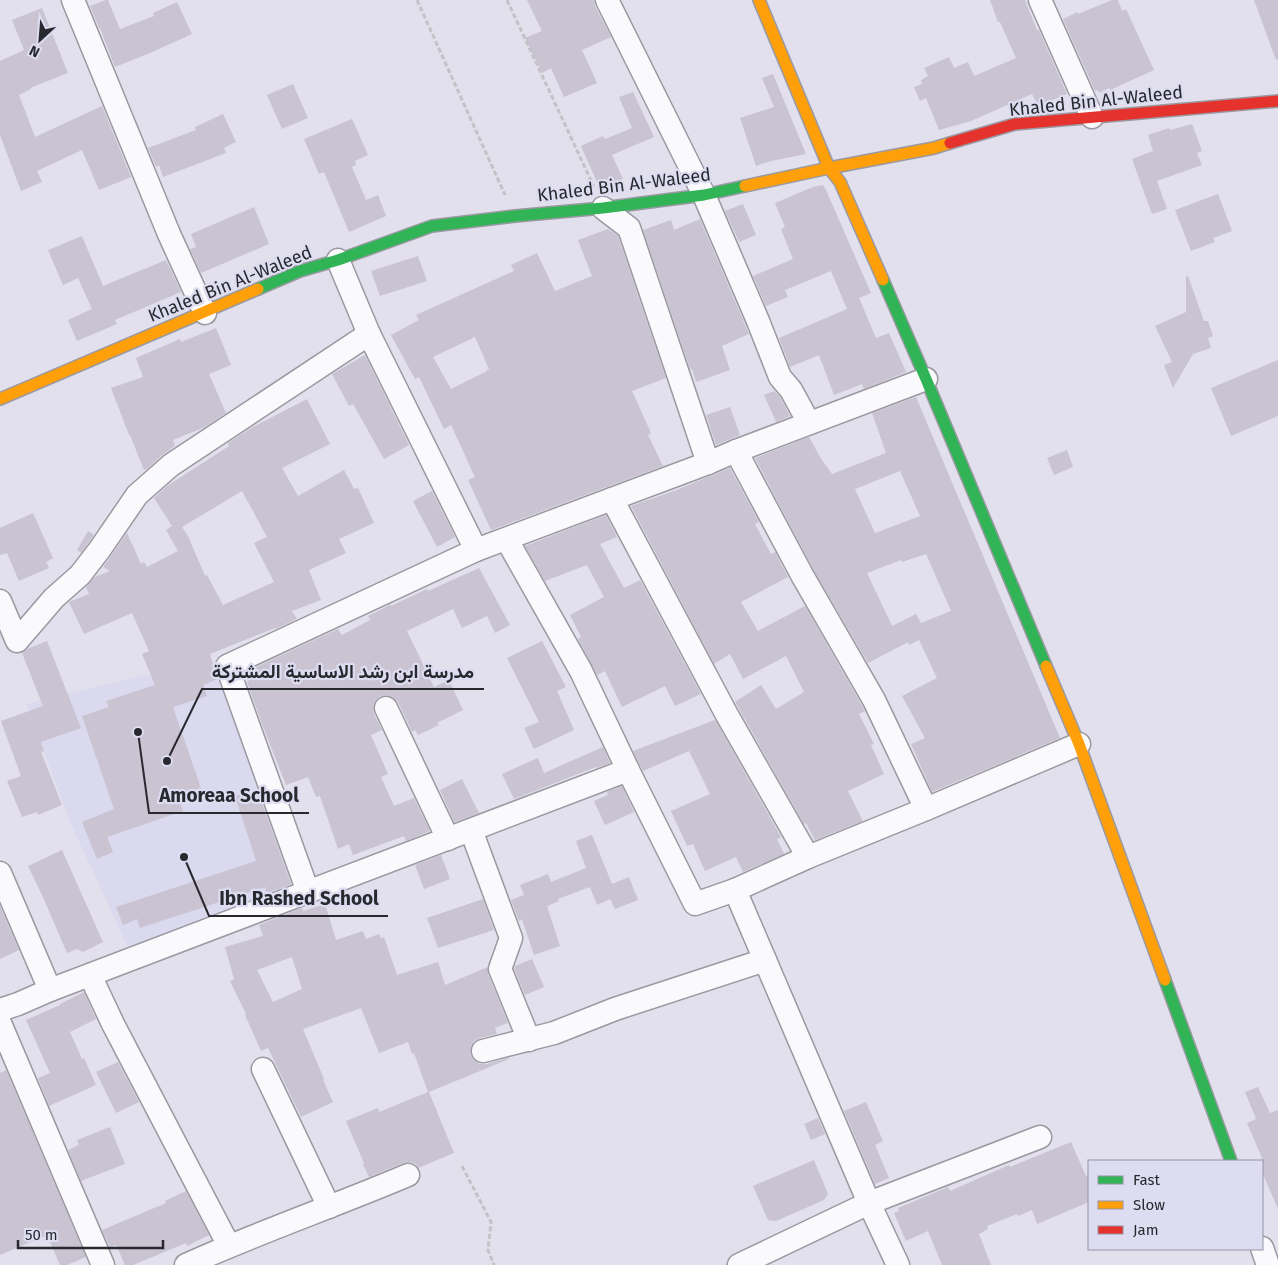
<svg xmlns="http://www.w3.org/2000/svg" width="1278" height="1265" viewBox="0 0 1278 1265" font-family="'Fira Sans',Vazirmatn,sans-serif">
  <rect width="100%" height="100%" fill="#e1e0ec"/>
  <path fill="#dad9ee" d="M 211,659 L 250,760 L 294,892 L 128,947 L 70,822 L 27,704 Z"/>
  <g fill="#c9c3d2" fill-rule="evenodd">
    <path d="M 106,0 L 108,0 L 120,29 L 154,16 L 153,13 L 177,2 L 192,34 L 150,53 L 115,67 L 100,28 L 99,28 L 90,6 Z"/>
    <path d="M 527,0 L 594,0 L 595,6 L 611,37 L 582,50 L 597,83 L 564,97 L 551,68 L 542,73 L 525,38 L 542,31 Z"/>
    <path d="M 990,0 L 1025,0 L 1037,30 L 1039,30 L 1067,94 L 1038,106 L 1032,94 L 971,121 L 939,130 L 926,98 L 920,101 L 914,87 L 922,84 L 921,80 L 928,76 L 924,68 L 949,57 L 954,68 L 968,62 L 974,76 L 1016,58 L 1000,22 L 998,22 Z"/>
    <path d="M 1112,0 L 1118,0 L 1122,11 L 1126,9 L 1154,70 L 1110,90 L 1109,88 L 1099,93 L 1098,90 L 1095,91 L 1063,19 L 1078,12 L 1078,14 Z"/>
    <path d="M 1254,0 L 1278,0 L 1278,60 L 1276,60 Z"/>
    <path d="M 42,8 L 68,73 L 30,88 L 31,89 L 19,95 L 35,137 L 102,106 L 131,177 L 99,190 L 82,150 L 37,171 L 42,182 L 21,191 L 0,135 L 0,61 L 24,50 L 12,20 Z"/>
    <path d="M 773,74 L 806,154 L 771,161 L 756,166 L 740,118 L 774,107 L 762,78 Z"/>
    <path d="M 293,84 L 308,118 L 282,129 L 267,95 Z"/>
    <path d="M 633,92 L 654,137 L 612,155 L 623,179 L 600,189 L 581,146 L 603,136 L 605,139 L 632,128 L 619,97 Z"/>
    <path d="M 223,114 L 236,142 L 224,148 L 226,153 L 163,177 L 159,165 L 156,167 L 148,148 L 196,130 L 195,127 Z"/>
    <path d="M 352,119 L 368,155 L 355,161 L 356,165 L 352,167 L 366,200 L 378,195 L 386,216 L 349,232 L 324,172 L 319,174 L 304,139 Z"/>
    <path d="M 1192,124 L 1202,151 L 1197,153 L 1202,165 L 1157,181 L 1167,209 L 1152,214 L 1132,159 L 1153,151 L 1148,135 L 1169,128 L 1170,130 Z"/>
    <path d="M 823,185 L 826,190 L 871,293 L 859,298 L 876,338 L 889,333 L 906,372 L 864,389 L 862,384 L 834,395 L 819,355 L 790,367 L 779,338 L 847,309 L 831,271 L 785,290 L 788,297 L 766,306 L 753,276 L 793,259 L 781,229 L 785,227 L 775,203 L 813,187 Z"/>
    <path d="M 1218,194 L 1232,231 L 1213,238 L 1215,242 L 1191,251 L 1175,210 Z"/>
    <path d="M 743,204 L 756,235 L 739,242 L 725,211 Z"/>
    <path d="M 254,207 L 269,244 L 201,273 L 190,249 L 196,247 L 191,234 Z"/>
    <path d="M 700,219 L 749,334 L 722,346 L 730,370 L 696,382 L 692,369 L 690,369 L 643,230 L 671,220 L 674,230 Z"/>
    <path d="M 608,229 L 618,236 L 666,378 L 632,391 L 651,433 L 648,435 L 663,466 L 491,530 L 468,480 L 475,477 L 451,425 L 444,429 L 419,377 L 415,379 L 391,335 L 419,320 L 416,315 L 514,271 L 511,265 L 537,253 L 555,291 L 592,276 L 578,240 ZM 475,337 L 489,369 L 487,370 L 487,371 L 451,389 L 433,357 Z"/>
    <path d="M 82,236 L 103,286 L 166,260 L 181,292 L 115,320 L 117,324 L 77,341 L 68,320 L 92,309 L 78,278 L 63,285 L 48,250 Z"/>
    <path d="M 418,256 L 427,281 L 380,296 L 371,271 Z"/>
    <path d="M 1186,276 L 1188,276 L 1204,321 L 1208,321 L 1213,336 L 1208,338 L 1211,348 L 1193,354 L 1173,388 L 1164,365 L 1172,362 L 1155,326 L 1186,312 Z"/>
    <path d="M 216,328 L 231,365 L 209,374 L 226,413 L 205,427 L 173,440 L 175,446 L 162,455 L 148,468 L 144,470 L 130,435 L 129,435 L 111,388 L 143,377 L 136,358 L 180,339 L 181,342 Z"/>
    <path d="M 365,355 L 409,445 L 384,459 L 353,404 L 349,406 L 332,374 Z"/>
    <path d="M 1278,360 L 1278,416 L 1231,436 L 1211,388 Z"/>
    <path d="M 774,391 L 780,397 L 790,416 L 776,422 L 764,395 Z"/>
    <path d="M 916,397 L 1060,738 L 932,792 L 911,744 L 925,738 L 902,696 L 937,678 L 919,640 L 909,645 L 908,642 L 868,663 L 813,569 L 755,458 L 809,437 L 820,457 L 832,474 L 886,453 L 872,413 ZM 900,471 L 920,516 L 875,533 L 855,489 ZM 926,554 L 951,611 L 921,623 L 916,614 L 892,626 L 867,573 L 901,560 L 902,562 Z"/>
    <path d="M 307,399 L 330,444 L 282,468 L 298,496 L 344,470 L 354,489 L 358,488 L 374,523 L 339,539 L 346,553 L 309,570 L 321,600 L 292,611 L 297,619 L 275,629 L 275,628 L 210,654 L 218,679 L 203,685 L 207,696 L 173,707 L 201,788 L 178,796 L 183,811 L 107,837 L 113,852 L 97,859 L 82,822 L 114,809 L 82,716 L 109,707 L 106,701 L 155,685 L 142,654 L 149,651 L 132,613 L 84,634 L 69,602 L 89,594 L 86,587 L 95,577 L 110,571 L 103,567 L 127,533 L 141,564 L 144,562 L 147,567 L 178,551 L 166,530 L 172,526 L 154,498 L 167,486 L 229,446 L 228,443 L 251,428 ZM 242,491 L 267,537 L 254,543 L 274,582 L 223,605 L 207,575 L 205,576 L 188,536 L 182,527 Z"/>
    <path d="M 730,407 L 740,435 L 716,445 L 706,415 Z"/>
    <path d="M 1067,450 L 1073,467 L 1054,475 L 1047,458 Z"/>
    <path d="M 730,468 L 759,522 L 755,524 L 771,554 L 775,552 L 788,577 L 741,602 L 758,631 L 805,606 L 865,711 L 859,714 L 874,744 L 871,745 L 884,774 L 848,791 L 863,821 L 815,840 L 806,823 L 804,824 L 735,702 L 761,685 L 776,709 L 804,692 L 786,656 L 743,679 L 730,654 L 714,664 L 631,506 L 674,491 Z"/>
    <path d="M 432,491 L 455,537 L 437,547 L 413,501 Z"/>
    <path d="M 33,513 L 53,558 L 46,562 L 49,568 L 19,581 L 7,553 L 0,555 L 0,528 Z"/>
    <path d="M 606,515 L 617,537 L 600,544 L 624,588 L 640,580 L 701,694 L 675,706 L 665,686 L 622,707 L 605,671 L 597,675 L 578,639 L 581,637 L 570,615 L 604,597 L 587,565 L 545,581 L 525,546 Z"/>
    <path d="M 88,531 L 94,535 L 81,553 L 77,550 Z"/>
    <path d="M 479,568 L 510,625 L 495,633 L 487,616 L 462,628 L 453,609 L 407,631 L 434,687 L 449,680 L 463,710 L 437,723 L 439,725 L 418,735 L 415,730 L 412,732 L 398,702 L 393,697 L 387,695 L 380,696 L 376,700 L 373,706 L 374,714 L 382,730 L 371,735 L 388,774 L 381,777 L 394,806 L 414,798 L 430,831 L 406,841 L 404,836 L 353,855 L 349,844 L 338,849 L 320,796 L 316,797 L 308,777 L 286,785 L 262,724 L 247,682 L 254,668 L 338,629 L 342,635 L 370,620 L 368,616 L 388,606 L 390,604 L 391,606 L 427,589 L 428,591 Z"/>
    <path d="M 47,641 L 81,728 L 41,742 L 44,751 L 41,752 L 62,805 L 38,815 L 37,812 L 22,817 L 7,781 L 21,776 L 1,721 L 43,706 L 22,653 L 27,649 Z"/>
    <path d="M 542,641 L 566,687 L 557,691 L 574,730 L 534,749 L 524,728 L 539,722 L 507,658 Z"/>
    <path d="M 715,720 L 781,837 L 777,839 L 784,854 L 743,872 L 736,857 L 705,871 L 693,844 L 687,846 L 671,811 L 710,794 L 689,751 L 643,771 L 633,751 Z"/>
    <path d="M 603,747 L 610,763 L 597,768 L 596,767 L 514,799 L 502,774 L 538,758 L 544,773 Z"/>
    <path d="M 462,779 L 479,813 L 454,822 L 440,790 Z"/>
    <path d="M 622,786 L 634,812 L 605,825 L 594,801 L 608,795 L 607,792 Z"/>
    <path d="M 257,789 L 291,884 L 267,893 L 265,887 L 140,928 L 137,919 L 123,925 L 116,907 L 256,861 L 235,796 Z"/>
    <path d="M 592,835 L 612,884 L 629,877 L 638,900 L 615,909 L 610,899 L 597,905 L 590,887 L 558,899 L 559,901 L 547,906 L 560,946 L 534,955 L 522,919 L 519,921 L 511,900 L 524,895 L 520,885 L 548,874 L 551,882 L 586,868 L 576,841 Z"/>
    <path d="M 62,850 L 103,942 L 83,952 L 77,949 L 67,953 L 43,897 L 28,866 Z"/>
    <path d="M 441,855 L 450,879 L 424,889 L 415,865 Z"/>
    <path d="M 483,899 L 494,930 L 438,948 L 427,918 Z"/>
    <path d="M 325,904 L 336,940 L 363,931 L 366,939 L 379,934 L 381,938 L 384,937 L 397,975 L 438,962 L 445,985 L 488,967 L 488,974 L 508,1023 L 495,1028 L 497,1034 L 480,1038 L 474,1041 L 471,1047 L 470,1054 L 474,1060 L 480,1064 L 486,1064 L 508,1058 L 509,1059 L 429,1092 L 454,1153 L 418,1168 L 416,1164 L 410,1162 L 403,1163 L 369,1177 L 363,1164 L 364,1163 L 346,1121 L 378,1108 L 379,1112 L 428,1092 L 414,1053 L 412,1054 L 408,1042 L 379,1053 L 361,1008 L 303,1029 L 324,1079 L 323,1080 L 333,1102 L 301,1117 L 268,1048 L 261,1051 L 245,1015 L 246,1014 L 230,981 L 234,979 L 225,947 L 263,936 L 259,925 L 302,908 L 303,911 ZM 292,957 L 302,989 L 273,1002 L 257,970 Z"/>
    <path d="M 0,906 L 19,950 L 0,959 Z"/>
    <path d="M 532,959 L 544,987 L 525,995 L 514,969 L 515,966 Z"/>
    <path d="M 84,992 L 96,1019 L 70,1032 L 82,1059 L 84,1058 L 96,1085 L 49,1106 L 38,1078 L 50,1073 L 26,1020 L 60,1005 L 60,1004 Z"/>
    <path d="M 118,1062 L 139,1102 L 116,1113 L 96,1072 Z"/>
    <path d="M 6,1070 L 86,1257 L 67,1265 L 60,1265 L 47,1235 L 0,1255 L 0,1073 Z"/>
    <path d="M 1258,1087 L 1270,1113 L 1278,1110 L 1278,1209 L 1262,1172 L 1262,1158 L 1247,1123 L 1256,1119 L 1245,1092 Z"/>
    <path d="M 866,1102 L 883,1141 L 875,1145 L 889,1178 L 875,1184 L 844,1111 Z"/>
    <path d="M 818,1118 L 825,1134 L 811,1140 L 804,1124 Z"/>
    <path d="M 110,1127 L 125,1164 L 81,1181 L 68,1150 L 79,1145 L 77,1140 Z"/>
    <path d="M 1071,1142 L 1086,1176 L 1089,1175 L 1089,1202 L 1037,1224 L 1032,1210 L 1018,1216 L 1017,1214 L 987,1226 L 988,1229 L 979,1234 L 991,1265 L 942,1265 L 928,1231 L 906,1241 L 894,1213 L 899,1211 L 898,1208 L 948,1187 L 950,1191 L 1009,1165 L 1010,1167 Z"/>
    <path d="M 814,1160 L 828,1194 L 824,1200 L 776,1221 L 768,1220 L 753,1186 Z"/>
    <path d="M 186,1191 L 209,1235 L 187,1246 L 186,1243 L 133,1265 L 125,1265 L 116,1245 L 110,1247 L 102,1230 L 166,1203 L 165,1201 Z"/>
  </g>
  <g fill="none" stroke-linecap="round" stroke-linejoin="round">
    <defs>
      <g id="street">
        <path d="M 73,0 L 169,234 L 205,313"/>
        <path d="M 607,0 L 704,195 L 758,321 L 780,377 L 791,390 L 809,423"/>
        <path d="M 1040,0 L 1092,117"/>
        <path d="M 603,208 L 629,228 L 708,463"/>
        <path d="M 338,260 L 369,334 L 476,550"/>
        <path d="M 736,451 L 802,575 L 874,700 L 926,809"/>
        <path d="M 612,499 L 727,715 L 808,857"/>
        <path d="M 507,540 L 581,671 L 628,770 L 695,904 L 735,890 L 869,1203 L 898,1265"/>
        <path d="M 0,601 L 17,641 L 54,598 L 80,575 L 100,549 L 137,495 L 171,465 L 369,334"/>
        <path d="M 386,708 L 448,839"/>
        <path d="M 471,830 L 511,938 L 500,969 L 529,1040"/>
        <path d="M 0,873 L 50,990 L 18,1004 L 0,1010"/>
        <path d="M 735,890 L 808,857 L 926,809 L 1079,744"/>
        <path d="M 308,892 L 227,666 L 476,550 L 708,463 L 736,451 L 926,379"/>
        <path d="M 90,975 L 113,1024 L 229,1246"/>
        <path d="M 50,990 L 628,770"/>
        <path d="M 0,1023 L 103,1265"/>
        <path d="M 483,1051 L 554,1033 L 615,1009 L 765,960"/>
        <path d="M 263,1069 L 329,1207"/>
        <path d="M 1262,1248 L 1268,1265"/>
        <path d="M 186,1265 C 259,1232 335,1206 408,1175"/>
        <path d="M 739,1265 L 869,1203 L 1040,1137"/>
      </g>
      <g id="fast">
        <path d="M 883,280 L 926,379 L 1046,666"/>
        <path d="M 258,289 L 300,271 L 338,260 L 432,226 L 515,216 L 603,208 L 704,195 L 745,186"/>
        <path d="M 1165,980 L 1231,1161"/>
      </g>
      <g id="slow">
        <path d="M 759,0 L 829,168 L 840,182 L 883,280"/>
        <path d="M 745,186 L 829,168 L 934,148 L 950,143"/>
        <path d="M 0,399 L 258,289"/>
        <path d="M 1046,666 L 1079,744 L 1165,980"/>
      </g>
      <path id="jam" d="M 950,143 L 1015,124 L 1278,101"/>
    </defs>
    <use href="#street" stroke="#9a99a2" stroke-width="25"/>
    <use href="#fast" stroke="#9a99a2" stroke-width="14"/>
    <use href="#slow" stroke="#9a99a2" stroke-width="14"/>
    <use href="#jam" stroke="#9a99a2" stroke-width="14"/>
    <g stroke="#c3c3c7" stroke-width="3" stroke-dasharray="5 2.5" stroke-linecap="butt">
      <path d="M 417,0 L 505,195"/>
      <path d="M 507,0 L 594,187"/>
      <path d="M 462,1166 L 491,1222 L 488,1250 L 494,1265"/>
    </g>
    <use href="#street" stroke="#fafafc" stroke-width="22"/>
    <use href="#fast" stroke="#30b455" stroke-width="11"/>
    <use href="#slow" stroke="#ff9f0a" stroke-width="11"/>
    <use href="#jam" stroke="#e5322d" stroke-width="11"/>
  </g>
  <g text-anchor="middle" dominant-baseline="central" stroke-width="4.5" stroke-linejoin="round" paint-order="stroke">
    <g font-size="18" fill="#28282f" stroke="#dddcf0">
      <text transform="translate(1096 101) rotate(-6)">Khaled Bin Al-Waleed</text>
      <text transform="translate(624 185) rotate(-7)">Khaled Bin Al-Waleed</text>
      <text transform="translate(230 284) rotate(-22)">Khaled Bin Al-Waleed</text>
    </g>
  </g>
  <path fill="none" stroke="#28282f" stroke-width="2" d="M167 761L202 689H484M138 732L149 813H309M184 857L209 916H388"/>
  <g fill="#28282f" stroke="#dddcf0" stroke-width="2">
    <circle cx="167" cy="761" r="5"/>
    <circle cx="138" cy="732" r="5"/>
    <circle cx="184" cy="857" r="5"/>
  </g>
  <g font-size="19" text-anchor="middle" font-weight="bold" fill="#28282f" stroke="#dddcf0" stroke-width="4.5" stroke-linejoin="round" paint-order="stroke">
    <text x="343" y="678">مدرسة ابن رشد الاساسية المشتركة</text>
    <text x="229" y="802">Amoreaa School</text>
    <text x="299" y="905">Ibn Rashed School</text>
  </g>
  <rect x="1088" y="1160" width="175" height="90" fill="#dddcf0" stroke="#9594a3"/>
  <rect x="1098" y="1176" width="25" height="8" fill="#30b455" stroke="#9594a3"/>
  <text x="1133" y="1185" font-size="15" fill="#28282f">Fast</text>
  <rect x="1098" y="1201" width="25" height="8" fill="#ff9f0a" stroke="#9594a3"/>
  <text x="1133" y="1210" font-size="15" fill="#28282f">Slow</text>
  <rect x="1098" y="1226" width="25" height="8" fill="#e5322d" stroke="#9594a3"/>
  <text x="1133" y="1235" font-size="15" fill="#28282f">Jam</text>
  <g transform="translate(40 40) rotate(206)" stroke="#dddcf0" stroke-width="4" paint-order="stroke">
  <path d="M0-4L9 19L0 12L-9 19Z" fill="#28282f"/>
  <text y="-8" font-size="14" font-weight="bold" text-anchor="middle" fill="#28282f">N</text>
  </g>
  <path d="M18 1240v8h145v-8" fill="none" stroke="#28282f" stroke-width="2.5"/>
  <text x="25" y="1240" font-size="15" fill="#28282f" stroke="#dddcf0" stroke-width="4" paint-order="stroke">50 m</text>
</svg>
